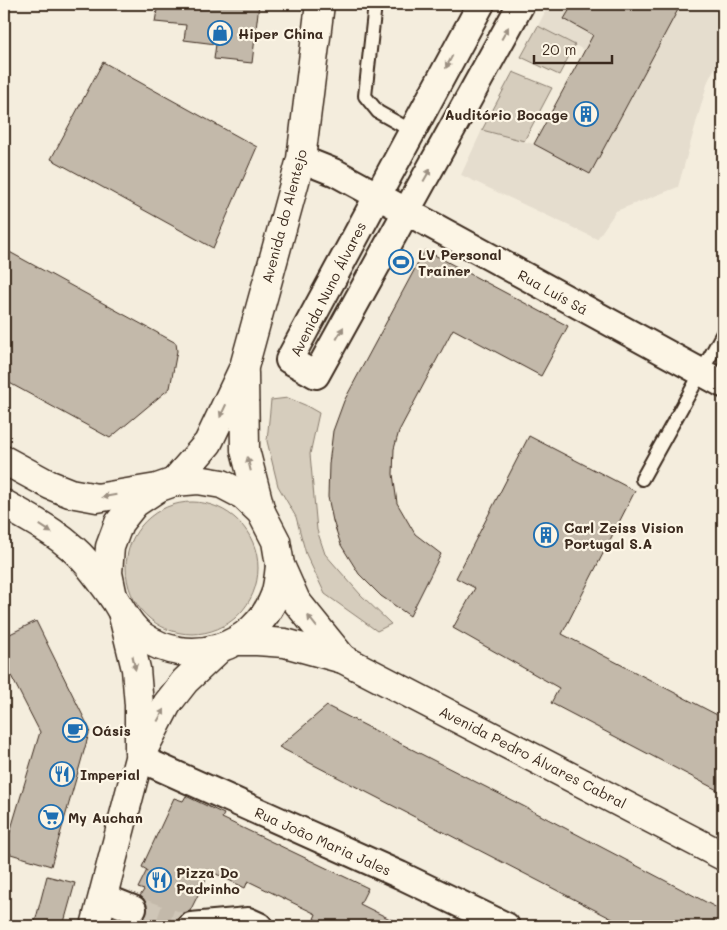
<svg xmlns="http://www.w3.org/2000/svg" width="727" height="930" viewBox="0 0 727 930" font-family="Mali,sans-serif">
  <rect width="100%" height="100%" fill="#f4eddd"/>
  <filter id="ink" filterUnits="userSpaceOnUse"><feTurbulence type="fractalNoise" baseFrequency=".02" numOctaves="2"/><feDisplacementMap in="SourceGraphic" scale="10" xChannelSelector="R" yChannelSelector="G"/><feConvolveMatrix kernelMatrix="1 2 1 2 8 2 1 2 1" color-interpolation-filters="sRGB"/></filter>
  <g filter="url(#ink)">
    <path fill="#e5ddce" d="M 549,4 L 723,4 L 723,52 L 708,81 L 678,187 L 616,211 L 597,239 L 461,175 L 482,130 L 534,144 L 590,174 L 638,85 L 582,54 L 584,50 L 538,26 Z"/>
    <g fill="#d6cdbd" stroke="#887c6e">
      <path d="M 538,26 L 575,45 L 559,75 L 521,57 Z"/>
      <path d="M 513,72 L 552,88 L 524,141 L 482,130 Z"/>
      <path d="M 288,398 L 305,405 L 319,413 L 310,454 L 317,530 L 325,554 L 360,594 L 391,624 L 377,631 L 325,594 L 306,554 L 296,517 L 278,486 L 267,441 L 271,400 Z"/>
      <circle cx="192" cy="568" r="66"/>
    </g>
    <g fill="#c3b9aa" stroke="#3b2a1e">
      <path d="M 158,4 L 259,4 L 252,63 L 214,59 L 216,44 L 184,40 L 186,25 L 155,22 Z"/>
      <path d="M 573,4 L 681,4 L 590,174 L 534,144 L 593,35 L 564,19 Z"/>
      <path d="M 103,62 L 257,147 L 213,248 L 51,159 Z"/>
      <path d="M 4,249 L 176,343 L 177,351 L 170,388 L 110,438 L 4,380 Z"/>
      <path d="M 425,250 L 568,326 L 541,376 L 453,329 L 399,431 L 394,449 L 393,474 L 397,503 L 415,534 L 441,554 L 410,616 L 381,596 L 359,574 L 341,545 L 333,521 L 328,497 L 329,464 L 333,431 L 344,401 Z"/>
      <path d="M 529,436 L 635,491 L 562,634 L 723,718 L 723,793 L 551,703 L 559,688 L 453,628 L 475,588 L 456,578 Z"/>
      <path d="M 36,621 L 90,730 L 51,866 L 4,852 L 40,732 L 4,662 L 4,637 Z"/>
      <path d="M 327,706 L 525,807 L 723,911 L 723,926 L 626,926 L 279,747 Z"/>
      <path d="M 186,796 L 224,814 L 222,818 L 368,888 L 360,904 L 404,926 L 329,926 L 314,919 L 316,914 L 248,881 L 245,888 L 210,871 L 190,911 L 182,914 L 178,919 L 176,926 L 151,926 L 141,921 L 147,915 L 148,907 L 145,900 L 140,896 L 144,890 L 138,888 L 147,870 L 142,867 L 174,798 L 183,801 Z"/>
      <path d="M 47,876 L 75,883 L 63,926 L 34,926 Z"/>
    </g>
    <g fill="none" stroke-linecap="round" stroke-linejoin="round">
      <path stroke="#cfc6b7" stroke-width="26" stroke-dasharray="26 13" stroke-linecap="butt" d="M 133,909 L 181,926"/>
      <defs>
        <g id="lane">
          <path d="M 375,4 L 365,96 L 378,112 L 412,131"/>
          <path d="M 642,479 L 723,333"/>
        </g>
        <g id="street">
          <path d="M 481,4 L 289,360 L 316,375 L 521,4"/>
          <path d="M 301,159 L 336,173 L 723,384"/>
          <path d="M 139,758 L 400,875 L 506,926"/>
          <path d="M 103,897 L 133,909"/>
          <path d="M 191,926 L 248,921 L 259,926"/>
        </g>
        <g id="secondary">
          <path d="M 244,373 L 245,450 L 261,512"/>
          <path d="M 174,482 L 208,443 L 244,367 L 301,159 L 320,4"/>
          <path d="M 123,616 L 136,669 L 139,705 L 139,752"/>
          <path d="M 95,926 L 139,758 L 167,704 L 185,681 L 219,649"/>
        </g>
        <g id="primary">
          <path d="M 4,460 L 50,485 L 70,493 L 97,498 L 157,488 L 174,482 L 198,480 L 222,484 L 243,495 L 261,512 L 276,541 L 280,565 L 296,601 L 343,659"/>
          <path d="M 4,504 C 34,521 65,537 87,563 C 96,574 105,586 113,597 C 122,610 128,626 142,636 C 189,669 255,649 275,595 C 278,586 279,575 280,565"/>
          <path d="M 113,597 L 108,573 L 110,547 L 119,523 L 135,503 L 156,489"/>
          <path d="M 237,641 L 257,641 L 285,643 L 343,659 L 723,856"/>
        </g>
      </defs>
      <use href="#lane" stroke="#3b2a1e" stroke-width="16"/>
      <use href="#street" stroke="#3b2a1e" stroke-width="30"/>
      <use href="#secondary" stroke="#3b2a1e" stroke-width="31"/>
      <use href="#primary" stroke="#3b2a1e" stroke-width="31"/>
      <use href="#lane" stroke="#fcf5e5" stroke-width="12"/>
      <use href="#street" stroke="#fcf5e5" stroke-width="26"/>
      <use href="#secondary" stroke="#fcf5e5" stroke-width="28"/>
      <use href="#primary" stroke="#fcf5e5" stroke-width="28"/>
    </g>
    <defs><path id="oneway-solid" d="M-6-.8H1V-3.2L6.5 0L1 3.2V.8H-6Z" transform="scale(1.25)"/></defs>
    <g fill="#9c9082">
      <use href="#oneway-solid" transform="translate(505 33) rotate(-61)"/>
      <use href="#oneway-solid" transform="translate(449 62) rotate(118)"/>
      <use href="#oneway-solid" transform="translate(427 175) rotate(-61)"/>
      <use href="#oneway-solid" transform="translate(340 333) rotate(-61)"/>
      <use href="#oneway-solid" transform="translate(223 411) rotate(115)"/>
      <use href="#oneway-solid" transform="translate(249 464) rotate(-104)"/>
      <use href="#oneway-solid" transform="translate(109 496) rotate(171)"/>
      <use href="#oneway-solid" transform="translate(46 529) rotate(33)"/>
      <use href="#oneway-solid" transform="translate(312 621) rotate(-128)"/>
      <use href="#oneway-solid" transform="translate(134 663) rotate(78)"/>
      <use href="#oneway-solid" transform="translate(161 715) rotate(-61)"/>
    </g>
  </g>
  <defs>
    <symbol id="shop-ring" viewBox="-11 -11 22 22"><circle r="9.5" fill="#fcf5e5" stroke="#1f6fb2" stroke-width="1.5"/><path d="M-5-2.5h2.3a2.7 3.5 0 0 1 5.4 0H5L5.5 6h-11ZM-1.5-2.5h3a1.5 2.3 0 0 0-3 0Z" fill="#1f6fb2"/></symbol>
    <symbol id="building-ring" viewBox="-11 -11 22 22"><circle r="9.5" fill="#fcf5e5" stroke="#1f6fb2" stroke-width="1.5"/><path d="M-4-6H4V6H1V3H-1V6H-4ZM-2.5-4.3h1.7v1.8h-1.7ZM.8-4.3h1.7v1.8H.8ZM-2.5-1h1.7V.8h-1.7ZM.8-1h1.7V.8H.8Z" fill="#1f6fb2"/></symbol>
    <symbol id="stadium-ring" viewBox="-11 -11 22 22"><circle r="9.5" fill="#fcf5e5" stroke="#1f6fb2" stroke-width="1.5"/><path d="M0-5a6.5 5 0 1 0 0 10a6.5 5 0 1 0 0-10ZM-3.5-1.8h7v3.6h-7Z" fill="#1f6fb2"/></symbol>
    <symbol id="cafe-ring" viewBox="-11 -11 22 22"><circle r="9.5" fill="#fcf5e5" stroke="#1f6fb2" stroke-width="1.5"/><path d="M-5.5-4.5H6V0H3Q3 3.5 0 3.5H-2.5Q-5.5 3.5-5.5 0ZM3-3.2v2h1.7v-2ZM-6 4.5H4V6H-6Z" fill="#1f6fb2"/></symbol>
    <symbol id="restaurant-ring" viewBox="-11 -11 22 22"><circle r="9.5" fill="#fcf5e5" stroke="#1f6fb2" stroke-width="1.5"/><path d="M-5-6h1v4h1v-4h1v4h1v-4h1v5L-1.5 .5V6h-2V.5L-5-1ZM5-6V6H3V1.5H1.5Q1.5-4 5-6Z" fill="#1f6fb2"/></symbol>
    <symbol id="supermarket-ring" viewBox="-11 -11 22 22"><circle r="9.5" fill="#fcf5e5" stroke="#1f6fb2" stroke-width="1.5"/><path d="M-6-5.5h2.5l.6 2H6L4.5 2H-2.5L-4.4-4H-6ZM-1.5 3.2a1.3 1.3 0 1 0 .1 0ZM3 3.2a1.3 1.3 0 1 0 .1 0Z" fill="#1f6fb2"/></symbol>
  </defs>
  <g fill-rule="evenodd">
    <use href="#shop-ring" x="206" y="19" width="28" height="28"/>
    <use href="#building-ring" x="572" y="100" width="28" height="28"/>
    <use href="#stadium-ring" x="387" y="248" width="28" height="28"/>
    <use href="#building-ring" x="532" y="521" width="28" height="28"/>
    <use href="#cafe-ring" x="61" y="716" width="28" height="28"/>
    <use href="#restaurant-ring" x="48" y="760" width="28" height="28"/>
    <use href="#supermarket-ring" x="37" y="803" width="28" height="28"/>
    <use href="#restaurant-ring" x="145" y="866" width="28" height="28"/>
  </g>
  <g text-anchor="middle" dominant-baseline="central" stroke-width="4.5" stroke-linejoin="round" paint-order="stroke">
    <g font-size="14" font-weight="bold" fill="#3b2a1e" stroke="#fcf5e5" text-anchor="start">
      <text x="238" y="33">Hiper China</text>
      <text x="568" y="114" text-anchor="end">Auditório Bocage</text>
      <text x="418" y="254">LV Personal<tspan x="418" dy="16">Trainer</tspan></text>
      <text x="564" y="527">Carl Zeiss Vision<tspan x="564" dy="16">Portugal S.A</tspan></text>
      <text x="92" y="730">Oásis</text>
      <text x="80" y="774">Imperial</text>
      <text x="68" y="817">My Auchan</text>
      <text x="176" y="872">Pizza Do<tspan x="176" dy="16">Padrinho</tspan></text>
    </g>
    <g font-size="14" fill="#3b2a1e" stroke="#fcf5e5">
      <text transform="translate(284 216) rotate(-75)">Avenida do Alentejo</text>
      <text transform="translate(328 289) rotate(-63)">Avenida Nuno Álvares</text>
      <text transform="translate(553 292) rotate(29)">Rua Luís Sá</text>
      <text transform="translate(533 757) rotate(27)">Avenida Pedro Álvares Cabral</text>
      <text transform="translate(323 841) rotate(24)">Rua João Maria Jales</text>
    </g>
  </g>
  <rect width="727" height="930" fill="none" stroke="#fcf5e5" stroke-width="20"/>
  <rect x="10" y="10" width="707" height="910" fill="none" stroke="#3b2a1e" stroke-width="2" filter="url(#ink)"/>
  <path d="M534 55v8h78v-8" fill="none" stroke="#3b2a1e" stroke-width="2.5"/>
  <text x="542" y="55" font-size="15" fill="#3b2a1e" stroke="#fcf5e5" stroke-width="4" paint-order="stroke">20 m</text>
</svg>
